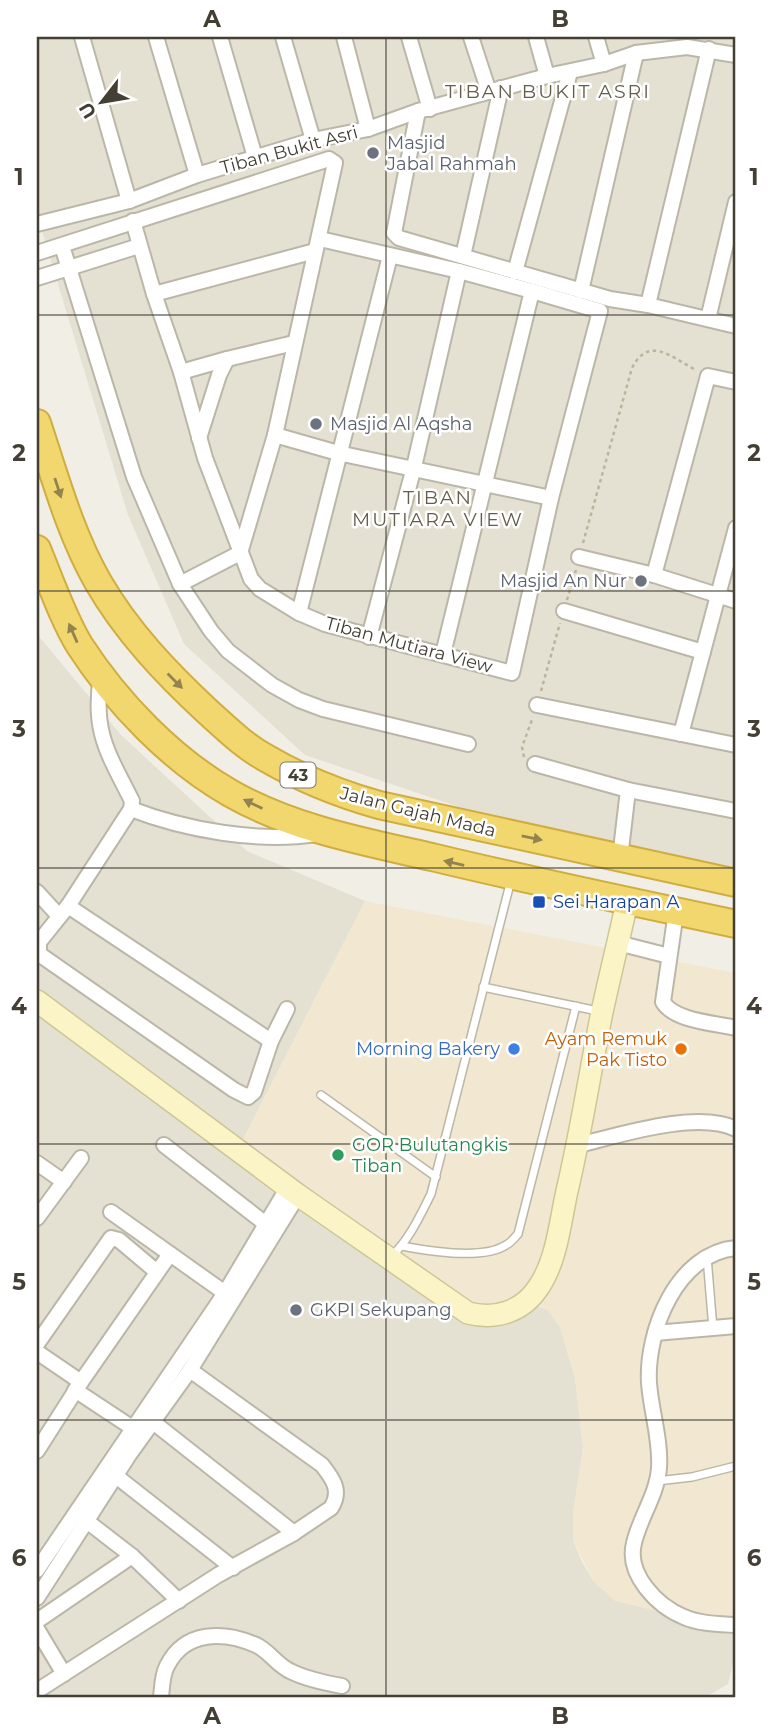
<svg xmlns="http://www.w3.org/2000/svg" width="773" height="1735" viewBox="0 0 773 1735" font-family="Montserrat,sans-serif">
  <rect width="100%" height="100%" fill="#f1efe5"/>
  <g fill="#e4e1d3">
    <path d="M 37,37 L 736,37 L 736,874 L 515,826 L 305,755 L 184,644 L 128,515 L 37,215 Z"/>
    <path d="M 37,634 L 121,735 L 247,851 L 365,901 L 244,1139 L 462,1300 L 503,1306 L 523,1302 L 548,1310 L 560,1327 L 575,1378 L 583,1447 L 573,1540 L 582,1562 L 594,1582 L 736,1622 L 736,1650 L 728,1684 L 704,1698 L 37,1698 Z"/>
  </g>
  <path fill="#f2e8d1" d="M 365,901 L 736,973 L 736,1622 L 673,1615 L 615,1601 L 594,1582 L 573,1540 L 573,1512 L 583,1447 L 575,1378 L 560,1327 L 548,1310 L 523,1302 L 503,1306 L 462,1300 L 243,1139 Z"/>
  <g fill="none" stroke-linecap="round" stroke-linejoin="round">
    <defs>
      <g id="lane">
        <path d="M 483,987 L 598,1011"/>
        <path d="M 321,1095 L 436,1177"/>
        <path d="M 402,1246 C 428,1251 483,1260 506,1245 C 511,1243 515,1237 518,1234 L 576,1006"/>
        <path d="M 392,1256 C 410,1238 420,1216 431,1194 L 511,880"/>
        <path d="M 707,1257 L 713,1329"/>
        <path d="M 657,1481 L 692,1477 L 736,1466"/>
      </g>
      <g id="street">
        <path d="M 82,37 L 129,201"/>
        <path d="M 156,37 L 197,175"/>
        <path d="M 220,37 L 255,157"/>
        <path d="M 283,37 L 313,140"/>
        <path d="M 344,37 L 368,129"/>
        <path d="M 409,37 L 430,109"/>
        <path d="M 471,37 L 489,92"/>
        <path d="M 536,37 L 547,76"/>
        <path d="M 596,37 L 604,64"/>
        <path d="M 418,111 L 394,233 L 399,238 L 610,299 L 648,305 L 736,326"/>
        <path d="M 133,221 L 154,294 L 181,372 L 205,458 L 251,579 L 260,589 L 299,613 L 325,624 L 512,673 L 551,498 L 600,311 L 532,291"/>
        <path d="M 37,224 L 129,201 L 197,175 L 313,140 L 368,129 L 418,111 L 547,76 L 604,64 L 636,53 L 687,47 L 736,55"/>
        <path d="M 320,239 L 459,271 L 532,291 L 443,654"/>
        <path d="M 62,246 L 134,477 L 180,584 L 211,631 L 228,651 L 272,685 L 299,700 L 323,709 L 468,744"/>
        <path d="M 37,253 L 329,159 L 335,163 L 275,435 L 240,553 L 180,584"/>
        <path d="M 463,256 L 501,88"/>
        <path d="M 515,272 L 570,72"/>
        <path d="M 37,278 L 139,246"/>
        <path d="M 581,291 L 636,53"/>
        <path d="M 154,294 L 315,251"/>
        <path d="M 648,305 L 709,49"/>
        <path d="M 708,319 L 736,202"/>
        <path d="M 181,372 L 227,359"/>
        <path d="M 275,435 L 338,453 L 551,498"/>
        <path d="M 199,438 L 219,375 L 227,359 L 294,343"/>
        <path d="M 579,557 L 654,575 L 736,601"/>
        <path d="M 654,575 L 708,376 L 736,382"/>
        <path d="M 564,611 L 703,652"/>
        <path d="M 299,613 L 390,256"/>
        <path d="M 369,637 L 414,467 L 459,271"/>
        <path d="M 101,676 C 92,732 108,753 132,801 L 131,809 L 68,906 L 39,942 L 39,954 L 234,1090 L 248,1097 L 254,1092 L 271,1041 L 287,1009"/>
        <path d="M 537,705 L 736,745"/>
        <path d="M 681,734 L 736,528"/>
        <path d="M 535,764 L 628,790 L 736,811"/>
        <path d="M 131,809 C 185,830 259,843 316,834"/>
        <path d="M 620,858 L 628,790"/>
        <path d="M 37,892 L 59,916"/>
        <path d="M 68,906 L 271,1041"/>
        <path d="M 676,912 L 663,1002 C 674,1021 715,1023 736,1028"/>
        <path d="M 618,943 L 669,956"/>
        <path d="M 164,1145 L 267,1225"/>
        <path d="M 579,1145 C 620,1135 697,1110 736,1129"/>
        <path d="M 37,1163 L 64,1182"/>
        <path d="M 111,1212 L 225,1293"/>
        <path d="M 37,1218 L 81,1158"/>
        <path d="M 736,1248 C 677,1253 646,1331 649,1383 C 651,1411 661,1440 659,1468 C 657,1495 640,1517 634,1543 C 626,1574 657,1606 684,1617 C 700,1624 719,1624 736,1625"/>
        <path d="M 655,1333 L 736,1326"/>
        <path d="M 37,1344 L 111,1238 L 119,1240 L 157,1272"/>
        <path d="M 37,1352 L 81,1382"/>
        <path d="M 75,1390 L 131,1427"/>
        <path d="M 153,1422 L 294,1533"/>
        <path d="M 37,1451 L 81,1382 L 170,1254"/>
        <path d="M 116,1476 L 233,1568"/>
        <path d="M 88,1522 L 132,1556 L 179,1601"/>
        <path d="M 37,1570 L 225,1293 L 288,1187"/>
        <path d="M 37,1598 L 129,1455 L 190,1370 L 298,1195"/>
        <path d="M 37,1621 L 132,1556"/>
        <path d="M 37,1629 L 64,1674"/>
        <path d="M 37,1691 L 218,1575 L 294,1533 L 331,1508 C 342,1491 333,1479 322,1465 L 190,1370"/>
        <path d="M 161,1698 C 162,1688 162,1675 167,1666 C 185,1630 224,1631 256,1645 C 269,1651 277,1665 290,1671 C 306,1679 325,1683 342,1686"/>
      </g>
      <path id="secondary" d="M 37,1001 L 298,1195 L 468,1313 C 495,1320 522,1312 538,1288 C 557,1261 560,1222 567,1191 C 581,1132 590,1072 602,1012 C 610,975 619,939 627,902"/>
      <g id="highway">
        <path d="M 37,423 C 55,477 70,533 98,582 C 127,632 166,673 208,712 C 227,729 244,746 266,758 C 302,779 340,794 379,805 L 736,883"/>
        <path d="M 37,549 C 49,578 64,621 80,646 C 117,703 171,759 230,793 C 293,829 366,842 436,858 C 536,882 636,903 736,924"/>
      </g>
    </defs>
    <use href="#lane" stroke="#bbb7a8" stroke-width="10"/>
    <use href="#street" stroke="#bbb7a8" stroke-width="18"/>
    <use href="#secondary" stroke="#cdc697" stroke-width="24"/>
    <use href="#highway" stroke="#d0ad40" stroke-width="30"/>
    <g stroke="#bcb49b" stroke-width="2.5" stroke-dasharray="3.5 3.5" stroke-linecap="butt">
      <path d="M 583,543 L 632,368 C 649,335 671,357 696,370"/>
      <path d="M 567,600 L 576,570"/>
      <path d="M 541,691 L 560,623"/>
      <path d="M 524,757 L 522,747 L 533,717"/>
    </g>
    <use href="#lane" stroke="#fff" stroke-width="7"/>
    <use href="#street" stroke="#fff" stroke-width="14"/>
    <use href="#secondary" stroke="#faf4c6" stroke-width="21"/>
    <use href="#highway" stroke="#f2d76f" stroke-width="26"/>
  </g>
  <defs><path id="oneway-solid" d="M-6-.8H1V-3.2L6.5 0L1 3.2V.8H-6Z" transform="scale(1.75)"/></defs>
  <g fill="#92834f">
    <use href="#oneway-solid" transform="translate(58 488) rotate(72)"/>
    <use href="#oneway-solid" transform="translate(73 633) rotate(-114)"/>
    <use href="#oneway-solid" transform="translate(175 681) rotate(45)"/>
    <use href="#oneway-solid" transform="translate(253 804) rotate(-154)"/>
    <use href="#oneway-solid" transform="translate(532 838) rotate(11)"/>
    <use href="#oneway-solid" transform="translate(454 863) rotate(-167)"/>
  </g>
  <path fill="none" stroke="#433f35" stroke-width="2" stroke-opacity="0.55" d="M 386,37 L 386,1698M 37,315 L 736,315M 37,591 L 736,591M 37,868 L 736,868M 37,1144 L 736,1144M 37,1420 L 736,1420"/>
  <g fill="#6b7280" stroke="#fff" stroke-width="2.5">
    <circle cx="373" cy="153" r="7"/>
    <circle cx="316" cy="424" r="7"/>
    <circle cx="641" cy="581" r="7"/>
    <circle cx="296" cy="1310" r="7"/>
  </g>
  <rect fill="#1a4fb4" stroke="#fff" stroke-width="2.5" x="532" y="895" width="14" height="14" rx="3.5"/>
  <circle fill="#3f7fe0" stroke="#fff" stroke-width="2.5" cx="514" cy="1049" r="7"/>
  <circle fill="#e8710a" stroke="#fff" stroke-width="2.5" cx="681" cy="1049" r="7"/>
  <circle fill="#2e9e5b" stroke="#fff" stroke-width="2.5" cx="338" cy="1155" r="7"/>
  <g text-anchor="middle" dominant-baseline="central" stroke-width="5" stroke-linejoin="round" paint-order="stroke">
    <rect fill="#fff" stroke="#7b7972" stroke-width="2" x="280.5" y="762.5" width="35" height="25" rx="5"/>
    <g font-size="16" font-weight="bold" fill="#433f35">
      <text x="298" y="775">43</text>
    </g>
    <g font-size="18" fill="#5b616d" stroke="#fff" text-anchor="start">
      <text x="387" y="143">Masjid<tspan x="387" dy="21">Jabal Rahmah</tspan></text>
      <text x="330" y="424">Masjid Al Aqsha</text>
      <text x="627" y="581" text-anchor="end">Masjid An Nur</text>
      <text x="310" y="1310">GKPI Sekupang</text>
    </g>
    <g font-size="18" fill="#433f35" stroke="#fff">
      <text transform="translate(289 150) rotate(-15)">Tiban Bukit Asri</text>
      <text transform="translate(409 645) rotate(15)">Tiban Mutiara View</text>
      <text transform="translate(418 812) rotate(14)">Jalan Gajah Mada</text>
    </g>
    <g font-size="18" fill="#164399" stroke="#fff" text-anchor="start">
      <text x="553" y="902">Sei Harapan A</text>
    </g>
    <g font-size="18" fill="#c56008" stroke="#fff" text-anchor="end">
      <text x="667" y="1039">Ayam Remuk<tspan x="667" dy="21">Pak Tisto</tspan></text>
    </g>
    <g font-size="18" fill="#366cbe" stroke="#fff" text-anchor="end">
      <text x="500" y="1049">Morning Bakery</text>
    </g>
    <g font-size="18" fill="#27864d" stroke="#fff" text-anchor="start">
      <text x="352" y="1145">GOR Bulutangkis<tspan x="352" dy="21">Tiban</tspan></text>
    </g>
    <g font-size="19" letter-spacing="2" fill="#655e4d" stroke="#fff">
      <text x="548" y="91">TIBAN BUKIT ASRI</text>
      <text x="438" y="497">TIBAN<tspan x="438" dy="22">MUTIARA VIEW</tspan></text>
    </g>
  </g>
  <rect width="773" height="1735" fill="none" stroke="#ffffff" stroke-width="77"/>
  <g transform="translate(102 102) rotate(239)" stroke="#ffffff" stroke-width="5" paint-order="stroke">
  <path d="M0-5L12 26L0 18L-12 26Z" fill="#433f35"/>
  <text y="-10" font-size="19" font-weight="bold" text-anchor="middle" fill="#433f35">U</text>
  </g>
  <rect x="38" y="38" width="696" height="1658" fill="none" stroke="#433f35" stroke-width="2.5"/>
  <g font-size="23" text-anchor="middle" font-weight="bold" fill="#433f35">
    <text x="212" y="27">A</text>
    <text x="560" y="27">B</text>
    <text x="19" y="185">1</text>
    <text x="754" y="185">1</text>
    <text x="19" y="461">2</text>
    <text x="754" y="461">2</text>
    <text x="19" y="737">3</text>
    <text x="754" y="737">3</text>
    <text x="19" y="1014">4</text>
    <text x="754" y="1014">4</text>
    <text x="19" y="1290">5</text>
    <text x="754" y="1290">5</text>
    <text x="19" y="1566">6</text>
    <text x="754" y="1566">6</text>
    <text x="212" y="1724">A</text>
    <text x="560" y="1724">B</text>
  </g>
</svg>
